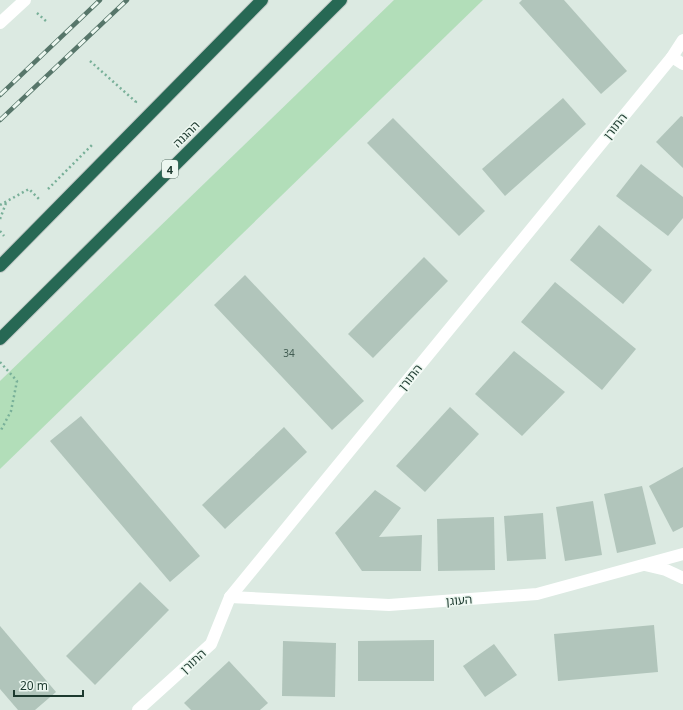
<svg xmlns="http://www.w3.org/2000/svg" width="683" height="710" viewBox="0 0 683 710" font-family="'Noto Sans','Noto Sans Hebrew',sans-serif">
  <rect width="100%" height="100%" fill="#dceae2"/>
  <path fill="#b2deb9" d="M 394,0 L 483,0 L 0,469 L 0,381 Z"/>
  <g fill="#b1c5bb">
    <path d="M 522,0 L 564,0 L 627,71 L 601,94 L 519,3 Z"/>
    <path d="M 563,98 L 586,124 L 505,196 L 482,169 Z"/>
    <path d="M 681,116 L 683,117 L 683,168 L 656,142 Z"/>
    <path d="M 393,118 L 485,211 L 459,236 L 367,143 Z"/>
    <path d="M 641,164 L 683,197 L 683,218 L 668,236 L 616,196 Z"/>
    <path d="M 599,225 L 652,270 L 623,304 L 570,260 Z"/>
    <path d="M 424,257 L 448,281 L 373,358 L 348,334 Z"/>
    <path d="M 245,275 L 364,401 L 332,430 L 214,305 Z"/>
    <path d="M 555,282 L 636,349 L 602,390 L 521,322 Z"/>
    <path d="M 514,351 L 565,392 L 522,436 L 475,394 Z"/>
    <path d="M 450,407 L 479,434 L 425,492 L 396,466 Z"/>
    <path d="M 81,416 L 200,556 L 170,582 L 50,441 Z"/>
    <path d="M 284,427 L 307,452 L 225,529 L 202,505 Z"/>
    <path d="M 683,467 L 683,527 L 673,532 L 649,486 Z"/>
    <path d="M 642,486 L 656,544 L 617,553 L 604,494 Z"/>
    <path d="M 375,490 L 401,508 L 379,537 L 422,535 L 421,571 L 362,571 L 335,533 Z"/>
    <path d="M 593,501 L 602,555 L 565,561 L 556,507 Z"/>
    <path d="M 543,513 L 546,559 L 507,561 L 504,516 Z"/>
    <path d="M 494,517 L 495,570 L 438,571 L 437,519 Z"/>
    <path d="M 140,582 L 169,610 L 95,685 L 66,656 Z"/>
    <path d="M 654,625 L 658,672 L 558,681 L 554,634 Z"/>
    <path d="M 0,626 L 56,692 L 35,710 L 18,710 L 0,689 Z"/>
    <path d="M 434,640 L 434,681 L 358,681 L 358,641 Z"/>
    <path d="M 283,641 L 336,643 L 335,697 L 282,696 Z"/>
    <path d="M 494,644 L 517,675 L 485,697 L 463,666 Z"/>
    <path d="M 229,661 L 268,703 L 260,710 L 191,710 L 184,703 Z"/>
  </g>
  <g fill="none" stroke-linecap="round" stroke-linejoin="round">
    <defs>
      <g id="highway">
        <path d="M 0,266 L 262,0"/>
        <path d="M 0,339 L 341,0"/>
      </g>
    </defs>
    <use href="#highway" stroke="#c0c8c5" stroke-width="14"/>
    <g stroke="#79b099" stroke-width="2.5" stroke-dasharray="2 3" stroke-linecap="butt">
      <path d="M 37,13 L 47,22"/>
      <path d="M 90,61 L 136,102 L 135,103"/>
      <path d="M 48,189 L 93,144"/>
      <path d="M 0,205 L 29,189 L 39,199"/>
      <path d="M 0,219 L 6,203"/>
      <path d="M 0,231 L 4,236"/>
      <path d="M 0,362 L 17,381 L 11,411 L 0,432"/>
    </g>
    <g stroke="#fff" stroke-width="12">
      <path d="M 0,23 L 25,0"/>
      <path d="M 672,57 L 683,64"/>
      <path d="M 645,565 L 666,570 L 683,578"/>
      <path d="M 230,597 L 389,605 L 537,594 L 683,554"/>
      <path d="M 138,710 L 211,644 L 230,597 L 672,57 L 683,40"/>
    </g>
    <use href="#highway" stroke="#276854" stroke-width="12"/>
    <defs>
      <g id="rail">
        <path d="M 0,95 L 100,0"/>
        <path d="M 0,120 L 127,0"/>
      </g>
    </defs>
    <use href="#rail" stroke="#57766a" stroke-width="4.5"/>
    <use href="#rail" stroke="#ecf7f0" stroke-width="3" stroke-dasharray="9" stroke-linecap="butt"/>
  </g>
  <g text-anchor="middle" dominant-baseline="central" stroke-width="3" stroke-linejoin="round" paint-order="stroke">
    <g font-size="10" fill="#425d52">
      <text x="289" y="353">34</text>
    </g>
    <rect fill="#ecf7f0" stroke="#5b7369" stroke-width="1" x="162" y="160" width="16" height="18" rx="3"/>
    <g font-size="11" font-weight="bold" fill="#1d3a2f">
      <text x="170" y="169">4</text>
    </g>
    <g font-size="12" fill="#1d3a2f" stroke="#ecf7f0">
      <text transform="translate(615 126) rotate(-51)">התורן</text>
      <text transform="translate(186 134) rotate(-45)">ההגנה</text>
      <text transform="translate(410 377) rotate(-51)">התורן</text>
      <text transform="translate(459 600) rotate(-4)">העוגן</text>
      <text transform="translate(193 661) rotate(-42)">התורן</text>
    </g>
  </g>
  <path d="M14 690v6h69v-6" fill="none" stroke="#1d3a2f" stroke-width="2"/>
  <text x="20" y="690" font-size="12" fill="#1d3a2f" stroke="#ecf7f0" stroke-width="3" paint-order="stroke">20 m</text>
</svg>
